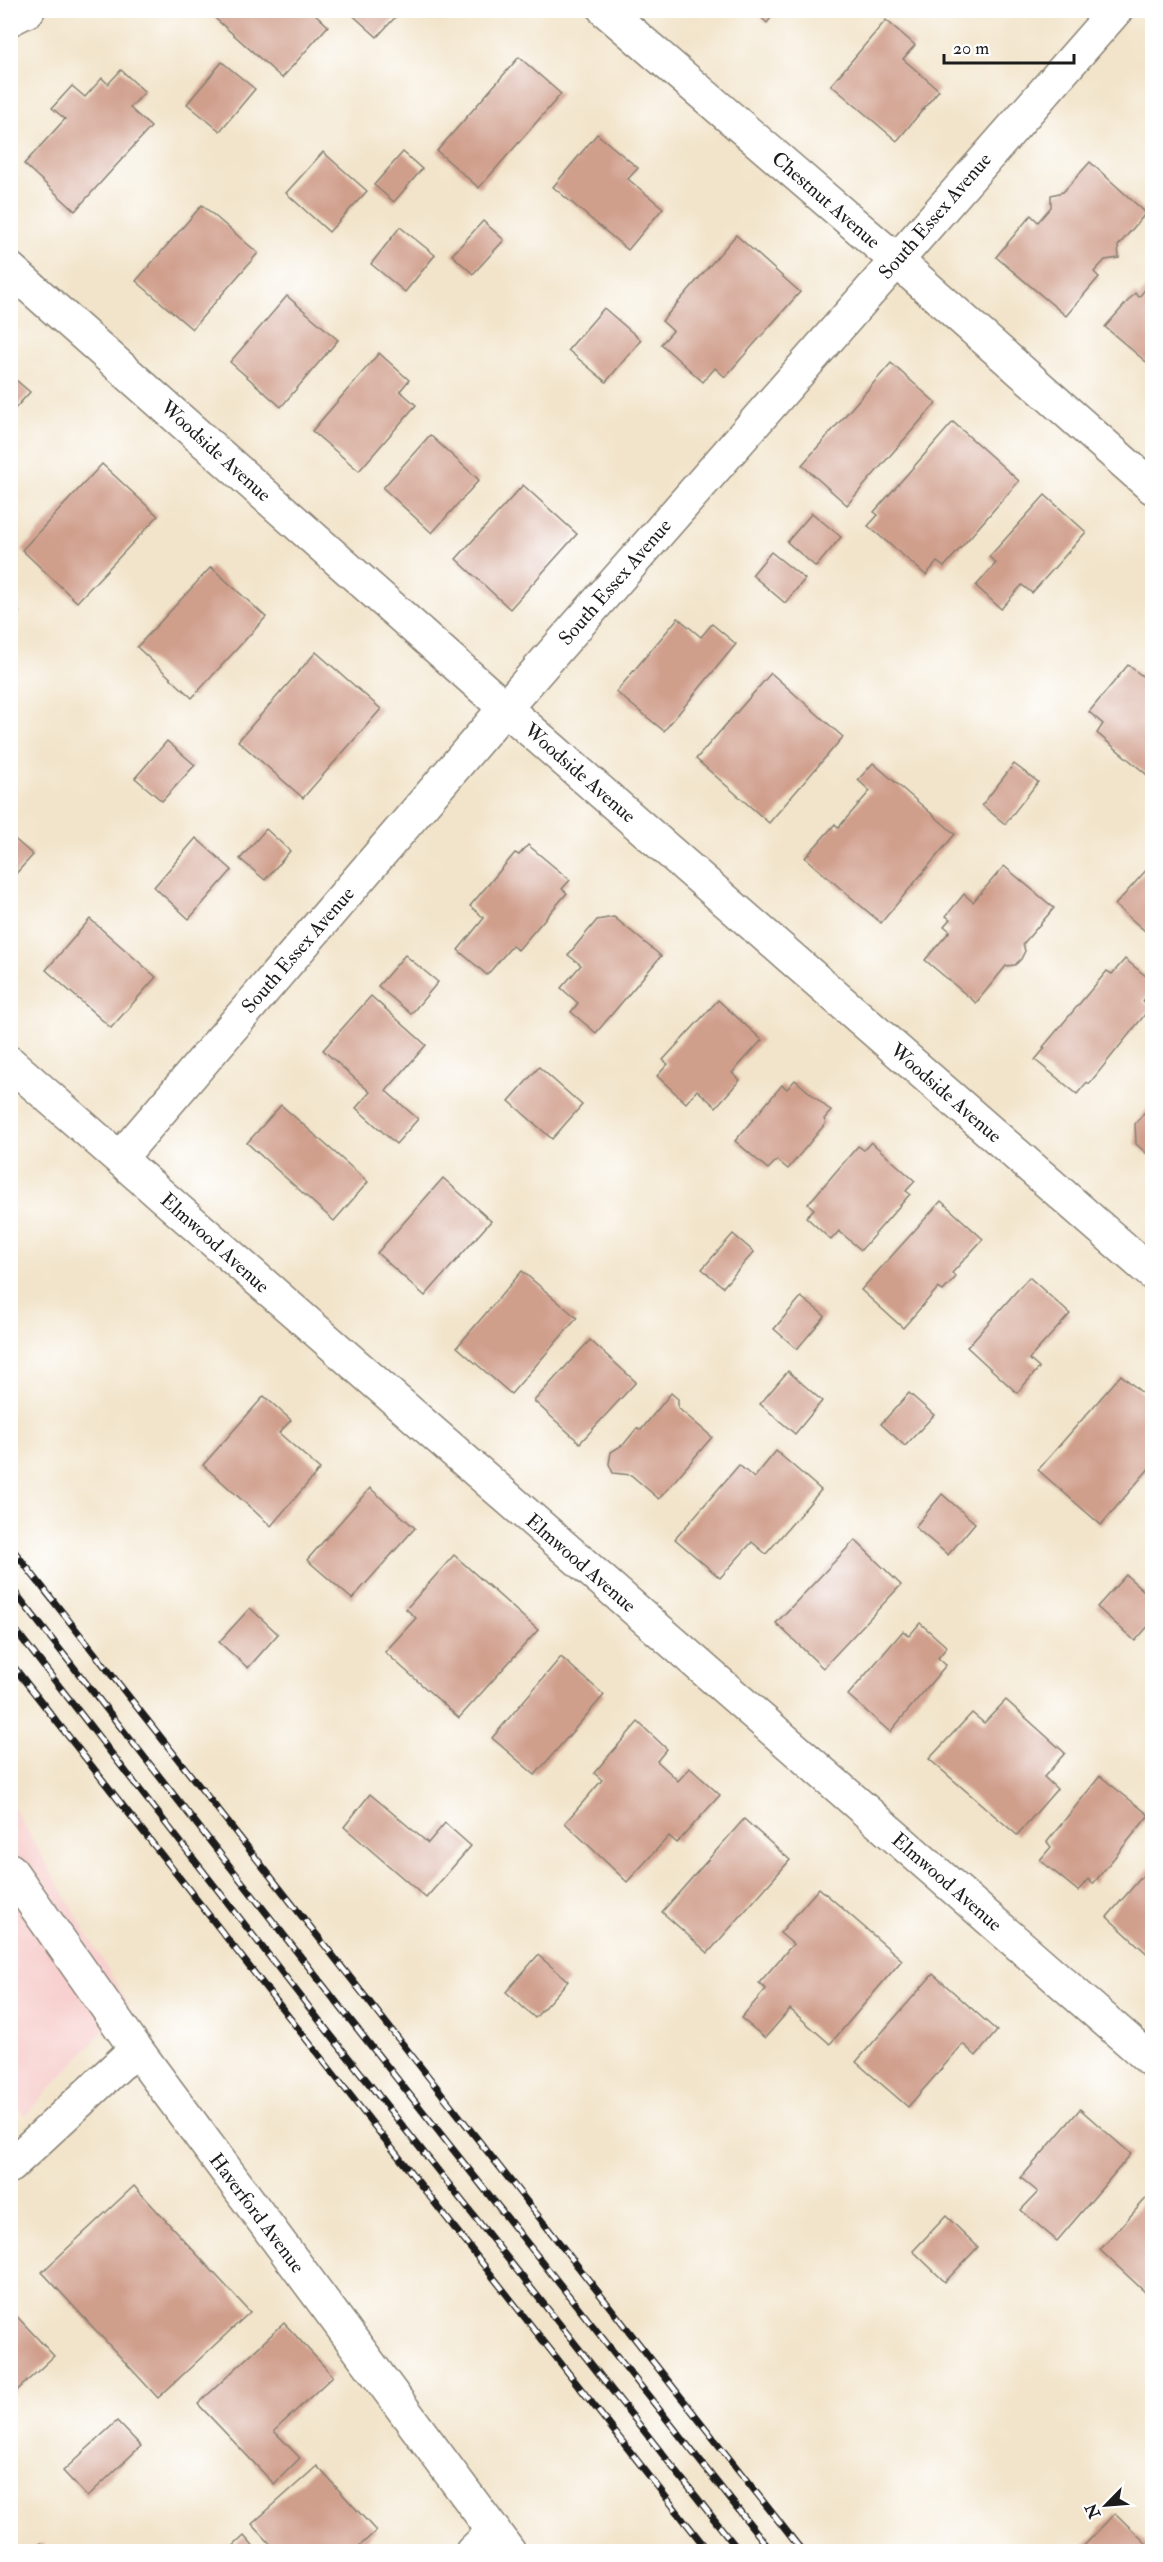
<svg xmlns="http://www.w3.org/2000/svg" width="1163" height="2562" viewBox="0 0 1163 2562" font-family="'IM FELL Double Pica',serif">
  <rect width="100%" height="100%" fill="#fff"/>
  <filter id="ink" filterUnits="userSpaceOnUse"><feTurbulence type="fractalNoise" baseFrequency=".0167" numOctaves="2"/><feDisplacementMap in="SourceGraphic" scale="12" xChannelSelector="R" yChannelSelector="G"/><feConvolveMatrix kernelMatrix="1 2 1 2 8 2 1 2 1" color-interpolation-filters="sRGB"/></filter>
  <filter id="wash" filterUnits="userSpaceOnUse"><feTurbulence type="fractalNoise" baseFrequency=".008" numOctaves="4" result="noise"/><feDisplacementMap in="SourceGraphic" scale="24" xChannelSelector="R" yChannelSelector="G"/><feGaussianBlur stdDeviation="1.35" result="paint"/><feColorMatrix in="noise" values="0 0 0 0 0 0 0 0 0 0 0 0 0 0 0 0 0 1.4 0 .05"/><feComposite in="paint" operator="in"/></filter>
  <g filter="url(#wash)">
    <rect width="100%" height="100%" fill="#f2e4ca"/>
    <path fill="#f7d0cf" d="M 10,1801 L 128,2004 L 25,2116 L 10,2101 Z"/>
    <g id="blocks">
      <g fill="#d09f8c">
        <path d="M 206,10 L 311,10 L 328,26 L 282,78 Z"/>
        <path d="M 347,10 L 402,10 L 377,37 Z"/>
        <path d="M 753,10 L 777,10 L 767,23 Z"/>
        <path d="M 886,20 L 915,45 L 903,59 L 939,90 L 897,141 L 831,85 Z"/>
        <path d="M 519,57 L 561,94 L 479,188 L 437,151 Z"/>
        <path d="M 222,62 L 255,89 L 220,131 L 187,104 Z"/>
        <path d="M 121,70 L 145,92 L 130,108 L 151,127 L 75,211 L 24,164 L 65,119 L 52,108 L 72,86 L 85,97 L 102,78 L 108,84 Z"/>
        <path d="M 597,134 L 638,168 L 628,179 L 663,208 L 628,250 L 553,187 Z"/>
        <path d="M 323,152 L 367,191 L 329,232 L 286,193 Z"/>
        <path d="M 403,152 L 422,169 L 394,202 L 374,185 Z"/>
        <path d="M 1090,162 L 1146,213 L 1118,246 L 1119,258 L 1105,260 L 1094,272 L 1099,277 L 1066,316 L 996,257 L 1031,215 L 1038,222 L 1051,207 L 1051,195 L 1063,192 Z"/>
        <path d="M 202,205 L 258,253 L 192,329 L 136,281 Z"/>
        <path d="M 483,221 L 504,240 L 473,274 L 452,255 Z"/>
        <path d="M 400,227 L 435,255 L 405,292 L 371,264 Z"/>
        <path d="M 736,235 L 800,292 L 725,377 L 715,368 L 703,382 L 661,344 L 673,331 L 662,321 Z"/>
        <path d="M 1152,281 L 1152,367 L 1105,327 L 1135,293 L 1139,297 Z"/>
        <path d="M 287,296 L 338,340 L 281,407 L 230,362 Z"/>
        <path d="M 604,308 L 641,340 L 606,382 L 568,350 Z"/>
        <path d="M 379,353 L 409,380 L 400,391 L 416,405 L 359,471 L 312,431 Z"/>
        <path d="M 891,363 L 936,403 L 847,505 L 802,465 Z"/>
        <path d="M 10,375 L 30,392 L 10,414 Z"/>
        <path d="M 953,422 L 1019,481 L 944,567 L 937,562 L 926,575 L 868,526 L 878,515 L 874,512 Z"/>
        <path d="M 430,435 L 479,480 L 432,533 L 383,488 Z"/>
        <path d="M 102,464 L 158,516 L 77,602 L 22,550 Z"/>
        <path d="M 523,485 L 577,534 L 510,609 L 456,559 Z"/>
        <path d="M 1045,495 L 1086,532 L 1032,593 L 1022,585 L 1001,609 L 976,586 L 996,563 L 989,557 Z"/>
        <path d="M 812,513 L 841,537 L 816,567 L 787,542 Z"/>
        <path d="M 771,552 L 805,579 L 785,603 L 752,575 Z"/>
        <path d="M 211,567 L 266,617 L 192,698 L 137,647 Z"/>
        <path d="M 10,604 L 19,612 L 10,620 Z"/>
        <path d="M 678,618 L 701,637 L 712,624 L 736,644 L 664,731 L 616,692 Z"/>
        <path d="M 316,652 L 381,709 L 303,798 L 238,741 Z"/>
        <path d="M 1128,665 L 1150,682 L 1152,679 L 1152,779 L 1097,733 L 1103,724 L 1089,712 Z"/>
        <path d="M 771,673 L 843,737 L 769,823 L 696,759 Z"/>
        <path d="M 167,741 L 195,765 L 162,801 L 135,778 Z"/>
        <path d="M 873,763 L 955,834 L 881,923 L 805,858 L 835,824 L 838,828 L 870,791 L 858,780 Z"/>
        <path d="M 1014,764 L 1038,782 L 1005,824 L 982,805 Z"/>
        <path d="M 266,829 L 290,851 L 265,880 L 240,859 Z"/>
        <path d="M 10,835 L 33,855 L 10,880 Z"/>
        <path d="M 196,838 L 232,870 L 189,919 L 154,887 Z"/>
        <path d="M 528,845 L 570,880 L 562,889 L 567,893 L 518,950 L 512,946 L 487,975 L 458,950 L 484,918 L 470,906 L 515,853 L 519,855 Z"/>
        <path d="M 1004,866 L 1054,908 L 1023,944 L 1025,951 L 1021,959 L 1015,965 L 1006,966 L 976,1003 L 925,960 L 950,931 L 944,926 L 950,919 L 946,916 L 964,894 L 973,902 Z"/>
        <path d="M 1149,867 L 1152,870 L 1152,922 L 1145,931 L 1115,905 Z"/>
        <path d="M 614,917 L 661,956 L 596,1033 L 571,1012 L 578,1003 L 561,988 L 581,965 L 568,955 L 597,920 Z"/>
        <path d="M 90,919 L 156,977 L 111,1028 L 46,970 Z"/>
        <path d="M 405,955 L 438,982 L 411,1014 L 378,986 Z"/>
        <path d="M 1125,959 L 1152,981 L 1152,990 L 1143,1001 L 1151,1007 L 1089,1084 L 1087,1082 L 1077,1094 L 1035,1060 L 1045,1048 L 1043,1047 L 1107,971 L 1112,974 Z"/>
        <path d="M 371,996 L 426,1045 L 386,1091 L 418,1119 L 396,1144 L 356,1108 L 370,1092 L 323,1050 Z"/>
        <path d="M 718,1000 L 762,1040 L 732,1073 L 740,1080 L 716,1107 L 697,1090 L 686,1103 L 657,1076 L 668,1064 L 663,1060 Z"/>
        <path d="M 539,1067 L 582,1105 L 552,1139 L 509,1101 Z"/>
        <path d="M 795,1080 L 831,1111 L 824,1119 L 826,1123 L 788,1169 L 777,1160 L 768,1169 L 735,1141 L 782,1085 L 787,1089 Z"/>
        <path d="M 1152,1103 L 1152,1158 L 1136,1144 L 1135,1124 Z"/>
        <path d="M 281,1105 L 368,1182 L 334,1221 L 247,1143 Z"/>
        <path d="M 871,1142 L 915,1181 L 906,1191 L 910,1194 L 861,1250 L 839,1231 L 831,1240 L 806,1217 L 814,1209 L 808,1204 L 858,1146 L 864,1150 Z"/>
        <path d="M 443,1178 L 491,1221 L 425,1296 L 377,1253 Z"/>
        <path d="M 941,1201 L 983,1239 L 952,1273 L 956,1277 L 943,1291 L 938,1288 L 903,1328 L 861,1290 Z"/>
        <path d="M 733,1234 L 754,1252 L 723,1287 L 702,1269 Z"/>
        <path d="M 522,1271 L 577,1318 L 511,1394 L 457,1347 Z"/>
        <path d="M 1029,1277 L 1070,1314 L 1029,1359 L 1039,1368 L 1017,1393 L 967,1347 Z"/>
        <path d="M 801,1297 L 825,1316 L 797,1349 L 774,1329 Z"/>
        <path d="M 590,1340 L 636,1382 L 580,1443 L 534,1401 Z"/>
        <path d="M 788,1371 L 822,1401 L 795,1434 L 760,1404 Z"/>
        <path d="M 1121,1375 L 1152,1401 L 1152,1465 L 1101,1525 L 1038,1470 Z"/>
        <path d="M 671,1393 L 678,1399 L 678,1408 L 712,1437 L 659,1499 L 631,1475 L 613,1473 L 609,1464 L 611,1452 L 624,1444 L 637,1428 L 641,1430 Z"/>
        <path d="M 909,1393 L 934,1415 L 905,1446 L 881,1424 Z"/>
        <path d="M 264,1396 L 291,1420 L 279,1433 L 320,1469 L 271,1526 L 203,1465 Z"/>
        <path d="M 776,1451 L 821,1490 L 766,1554 L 752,1542 L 720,1578 L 675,1539 L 739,1465 L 754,1478 Z"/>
        <path d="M 370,1488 L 415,1528 L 352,1599 L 307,1560 Z"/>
        <path d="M 942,1494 L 975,1523 L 948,1555 L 915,1527 Z"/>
        <path d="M 855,1540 L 901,1585 L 823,1668 L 776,1623 Z"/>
        <path d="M 454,1555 L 538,1630 L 459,1718 L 385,1652 L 416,1618 L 406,1609 Z"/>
        <path d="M 1126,1575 L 1152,1598 L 1152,1622 L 1135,1641 L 1097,1607 Z"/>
        <path d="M 250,1608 L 278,1634 L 248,1668 L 219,1642 Z"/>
        <path d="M 920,1623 L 947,1647 L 938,1658 L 946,1665 L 890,1732 L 848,1695 L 903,1631 L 909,1636 Z"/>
        <path d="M 561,1657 L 604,1695 L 535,1775 L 492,1738 Z"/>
        <path d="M 1006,1700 L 1065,1753 L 1044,1777 L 1057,1789 L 1017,1835 L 929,1759 L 972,1713 L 984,1723 Z"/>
        <path d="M 638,1722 L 667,1749 L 657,1761 L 669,1772 L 678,1781 L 690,1768 L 720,1795 L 677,1843 L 669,1836 L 627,1882 L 565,1823 L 602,1780 L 594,1773 Z"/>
        <path d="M 1100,1776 L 1149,1815 L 1093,1884 L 1088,1879 L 1078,1891 L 1040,1860 L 1051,1847 L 1047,1842 Z"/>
        <path d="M 370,1794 L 428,1843 L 445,1823 L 471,1846 L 426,1898 L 344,1827 Z"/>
        <path d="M 744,1819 L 790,1860 L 708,1953 L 662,1912 Z"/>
        <path d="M 1152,1865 L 1152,1958 L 1107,1917 Z"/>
        <path d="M 819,1888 L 902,1960 L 830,2044 L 790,2009 L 765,2038 L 741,2018 L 766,1989 L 759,1983 L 793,1944 L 780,1933 Z"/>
        <path d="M 538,1955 L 568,1981 L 535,2018 L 506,1992 Z"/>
        <path d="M 933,1974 L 997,2031 L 976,2056 L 963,2044 L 908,2107 L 856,2062 Z"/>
        <path d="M 1080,2109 L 1131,2154 L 1057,2241 L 1021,2210 L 1038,2192 L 1021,2178 Z"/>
        <path d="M 134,2186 L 250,2312 L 158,2398 L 42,2272 Z"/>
        <path d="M 1150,2194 L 1152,2197 L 1152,2286 L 1146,2293 L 1100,2250 Z"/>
        <path d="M 946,2216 L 978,2247 L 945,2282 L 913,2251 Z"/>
        <path d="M 10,2309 L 54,2356 L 10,2397 Z"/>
        <path d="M 284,2323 L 333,2376 L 274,2431 L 300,2458 L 274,2484 L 198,2404 Z"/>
        <path d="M 117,2421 L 141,2446 L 87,2497 L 63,2471 Z"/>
        <path d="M 317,2466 L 376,2531 L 353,2552 L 278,2552 L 252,2524 Z"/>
        <path d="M 1115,2513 L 1152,2549 L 1152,2552 L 1078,2552 Z"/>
        <path d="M 244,2536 L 258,2552 L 227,2552 Z"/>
        <path d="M 41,2543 L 50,2552 L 32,2552 Z"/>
      </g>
    </g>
  </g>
  <g filter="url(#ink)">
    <use href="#blocks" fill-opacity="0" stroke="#878073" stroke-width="1.5"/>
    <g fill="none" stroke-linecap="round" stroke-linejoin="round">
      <defs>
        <g id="minor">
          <path d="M 605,10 L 896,260 L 1152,487"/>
          <path d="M 10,19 L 28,10"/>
          <path d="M 10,269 L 505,708 L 1152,1273"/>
          <path d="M 10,1063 L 1152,2061"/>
          <path d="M 120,1158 L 505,708 L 1116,10"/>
          <path d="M 10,2166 L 136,2049"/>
          <path d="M 472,2552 L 494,2531"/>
        </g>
        <path id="tertiary" d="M 10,1870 L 136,2049 L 509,2552"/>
      </defs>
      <use href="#minor" stroke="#878073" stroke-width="36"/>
      <use href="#tertiary" stroke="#878073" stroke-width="36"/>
      <use href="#minor" stroke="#fff" stroke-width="33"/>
      <use href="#tertiary" stroke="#fff" stroke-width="33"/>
      <defs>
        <g id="rail">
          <path d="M 10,1546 L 803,2552"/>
          <path d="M 10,1586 L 348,2017 L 772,2552"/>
          <path d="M 10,1623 L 329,2033 L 740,2552"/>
          <path d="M 10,1662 L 709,2552"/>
        </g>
      </defs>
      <use href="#rail" stroke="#1c1c1c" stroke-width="7"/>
      <use href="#rail" stroke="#fff" stroke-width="4.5" stroke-dasharray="14" stroke-linecap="butt"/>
    </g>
  </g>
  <g text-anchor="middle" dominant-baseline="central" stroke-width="4.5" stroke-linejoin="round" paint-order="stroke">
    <g font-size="20" fill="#1c1c1c" stroke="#fff">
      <text transform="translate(826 200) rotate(41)">Chestnut Avenue</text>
      <text transform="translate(935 216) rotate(-49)">South Essex Avenue</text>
      <text transform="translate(216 451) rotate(42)">Woodside Avenue</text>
      <text transform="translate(615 582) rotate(-49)">South Essex Avenue</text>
      <text transform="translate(580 773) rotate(41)">Woodside Avenue</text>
      <text transform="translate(298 950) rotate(-49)">South Essex Avenue</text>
      <text transform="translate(946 1093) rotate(41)">Woodside Avenue</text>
      <text transform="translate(215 1243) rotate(42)">Elmwood Avenue</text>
      <text transform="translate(581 1563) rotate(41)">Elmwood Avenue</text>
      <text transform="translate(947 1882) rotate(41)">Elmwood Avenue</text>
      <text transform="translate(257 2213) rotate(53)">Haverford Avenue</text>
    </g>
  </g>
  <rect width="1163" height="2562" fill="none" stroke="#fff" stroke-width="36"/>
  <g transform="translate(1106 2505) rotate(245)" stroke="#ffffff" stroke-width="4.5" paint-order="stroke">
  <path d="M0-4.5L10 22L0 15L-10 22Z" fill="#1c1c1c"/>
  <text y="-9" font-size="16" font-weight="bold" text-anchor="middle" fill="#1c1c1c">N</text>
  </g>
  <path d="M944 54v9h130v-9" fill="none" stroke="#1c1c1c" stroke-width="3"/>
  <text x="953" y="54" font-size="18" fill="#1c1c1c" stroke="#ffffff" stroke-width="4.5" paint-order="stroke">20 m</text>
</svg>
